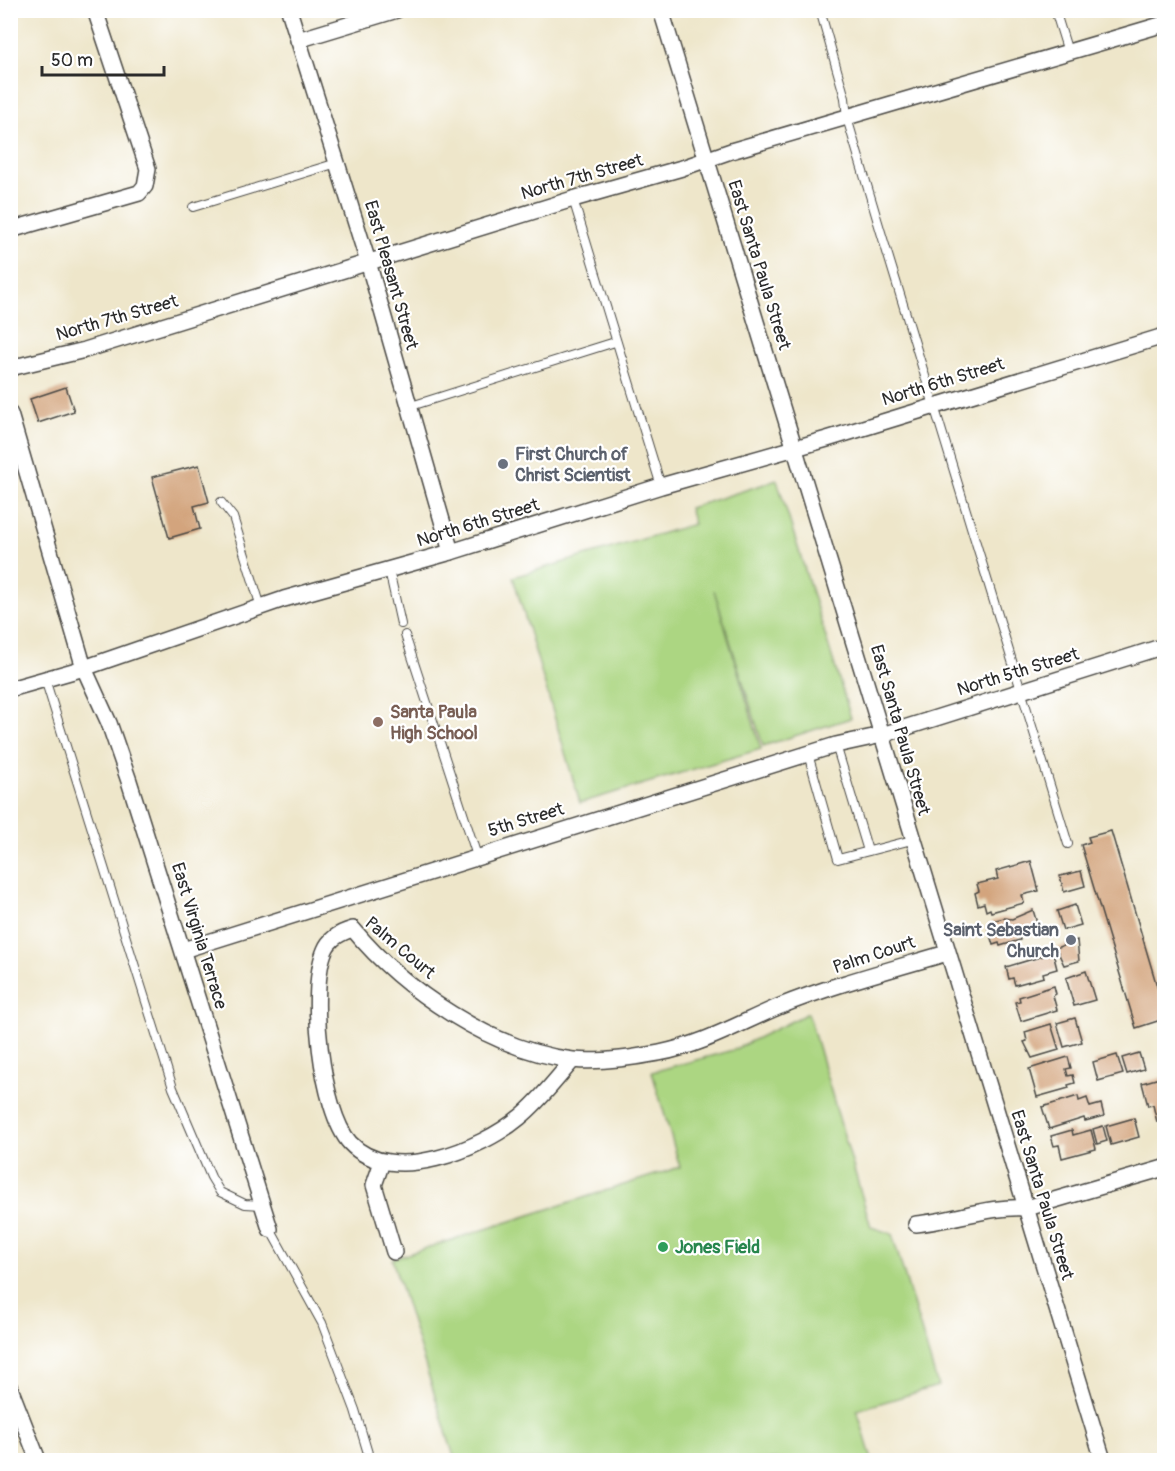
<svg xmlns="http://www.w3.org/2000/svg" width="1175" height="1471" viewBox="0 0 1175 1471" font-family="Pangolin,sans-serif">
  <rect width="100%" height="100%" fill="#fff"/>
  <filter id="ink" filterUnits="userSpaceOnUse"><feTurbulence type="fractalNoise" baseFrequency=".0167" numOctaves="2"/><feDisplacementMap in="SourceGraphic" scale="12" xChannelSelector="R" yChannelSelector="G"/><feConvolveMatrix kernelMatrix="1 2 1 2 8 2 1 2 1" color-interpolation-filters="sRGB"/></filter>
  <filter id="wash" filterUnits="userSpaceOnUse"><feTurbulence type="fractalNoise" baseFrequency=".008" numOctaves="4" result="noise"/><feDisplacementMap in="SourceGraphic" scale="24" xChannelSelector="R" yChannelSelector="G"/><feGaussianBlur stdDeviation="1.35" result="paint"/><feColorMatrix in="noise" values="0 0 0 0 0 0 0 0 0 0 0 0 0 0 0 0 0 1.4 0 .05"/><feComposite in="paint" operator="in"/></filter>
  <g filter="url(#wash)">
    <rect width="100%" height="100%" fill="#eee6ca"/>
    <g fill="#acd682" stroke="#6c8056" stroke-width="1.5">
      <path d="M 777,480 L 851,718 L 763,746 L 714,590 L 761,749 L 580,803 L 513,577 L 694,524 L 689,508 Z"/>
      <path d="M 808,1013 L 871,1227 L 892,1234 L 938,1386 L 857,1410 L 872,1460 L 455,1460 L 392,1259 L 680,1167 L 652,1072 L 733,1050 Z"/>
    </g>
    <g id="blocks">
      <g fill="#d3a47d">
        <path d="M 66,387 L 74,411 L 38,423 L 30,399 Z"/>
        <path d="M 199,465 L 209,502 L 194,506 L 200,529 L 169,538 L 152,477 Z"/>
        <path d="M 1111,831 L 1164,1010 L 1164,1019 L 1136,1028 L 1081,845 L 1090,842 L 1088,837 Z"/>
        <path d="M 1031,861 L 1039,891 L 1022,895 L 1024,903 L 991,912 L 990,909 L 986,911 L 984,903 L 978,905 L 975,893 L 979,891 L 977,884 L 998,879 L 996,871 Z"/>
        <path d="M 1081,871 L 1085,886 L 1064,892 L 1060,876 Z"/>
        <path d="M 1075,905 L 1081,925 L 1063,930 L 1057,911 Z"/>
        <path d="M 1033,910 L 1039,930 L 1019,936 L 1020,940 L 1000,946 L 999,943 L 993,945 L 988,928 L 994,927 L 992,921 L 1004,918 L 1012,919 Z"/>
        <path d="M 1077,940 L 1079,961 L 1064,965 L 1056,948 Z"/>
        <path d="M 1053,953 L 1057,969 L 1043,973 L 1044,977 L 1015,985 L 1013,978 L 1009,979 L 1006,967 Z"/>
        <path d="M 1086,971 L 1095,1000 L 1074,1006 L 1066,978 Z"/>
        <path d="M 1054,986 L 1056,994 L 1053,996 L 1057,1010 L 1021,1021 L 1015,1002 L 1020,1001 L 1019,997 Z"/>
        <path d="M 1075,1018 L 1082,1042 L 1064,1047 L 1057,1023 Z"/>
        <path d="M 1051,1024 L 1059,1050 L 1032,1058 L 1024,1042 L 1027,1041 L 1025,1032 Z"/>
        <path d="M 1139,1053 L 1144,1069 L 1127,1074 L 1122,1058 Z"/>
        <path d="M 1117,1055 L 1123,1074 L 1098,1081 L 1093,1062 Z"/>
        <path d="M 1068,1057 L 1071,1068 L 1066,1069 L 1068,1076 L 1073,1075 L 1075,1083 L 1068,1085 L 1069,1088 L 1037,1097 L 1029,1069 Z"/>
        <path d="M 1163,1077 L 1164,1082 L 1164,1125 L 1162,1120 L 1157,1122 L 1153,1105 L 1148,1106 L 1142,1083 Z"/>
        <path d="M 1078,1096 L 1079,1101 L 1087,1098 L 1090,1107 L 1101,1104 L 1104,1116 L 1085,1121 L 1084,1118 L 1049,1129 L 1042,1107 Z"/>
        <path d="M 1134,1118 L 1139,1137 L 1111,1145 L 1106,1126 Z"/>
        <path d="M 1103,1126 L 1107,1141 L 1097,1144 L 1093,1129 Z"/>
        <path d="M 1072,1130 L 1073,1135 L 1091,1130 L 1096,1149 L 1062,1158 L 1059,1145 L 1054,1146 L 1051,1136 Z"/>
      </g>
    </g>
  </g>
  <g filter="url(#ink)">
    <use href="#blocks" fill-opacity="0" stroke="#484743" stroke-width="1.5"/>
    <g fill="none" stroke-linecap="round" stroke-linejoin="round">
      <defs>
        <g id="lane">
          <path d="M 820,10 L 845,98 L 847,118 L 880,229 L 1068,844"/>
          <path d="M 1055,10 L 1068,52"/>
          <path d="M 573,199 L 661,486"/>
          <path d="M 193,207 L 337,163"/>
          <path d="M 408,407 L 615,342"/>
          <path d="M 221,502 L 233,517 L 261,607"/>
          <path d="M 389,570 L 401,624"/>
          <path d="M 405,635 L 477,856"/>
          <path d="M 45,679 L 173,1088 L 211,1177 L 220,1192 L 245,1204 L 263,1205"/>
          <path d="M 836,745 L 868,851"/>
          <path d="M 808,754 L 838,859 L 912,840"/>
          <path d="M 270,1229 L 322,1323 L 355,1410 L 370,1460"/>
        </g>
        <g id="street">
          <path d="M 289,10 L 368,262 L 451,552"/>
          <path d="M 661,10 L 1103,1460"/>
          <path d="M 298,40 L 397,10"/>
          <path d="M 10,230 L 139,193 L 145,186 L 148,169 L 95,10"/>
          <path d="M 10,368 L 85,350 L 573,199 L 682,168 L 731,151 L 1164,24"/>
          <path d="M 10,414 L 84,668 L 109,723 L 129,781 L 270,1229"/>
          <path d="M 10,689 L 84,668 L 284,599 L 451,552 L 661,486 L 827,439 L 1164,336"/>
          <path d="M 183,950 L 836,745 L 882,735 L 1164,646"/>
          <path d="M 573,1060 C 556,1079 540,1101 520,1117 C 482,1149 391,1187 350,1143 C 321,1111 308,989 325,950 C 330,938 342,932 353,929 C 403,990 493,1051 573,1060 C 600,1063 632,1058 659,1053 C 702,1045 738,1024 778,1007 C 829,986 893,969 947,953"/>
          <path d="M 382,1162 L 374,1185 L 394,1252"/>
          <path d="M 916,1224 C 953,1221 990,1205 1027,1208 L 1164,1168"/>
          <path d="M 10,1388 L 38,1460"/>
        </g>
      </defs>
      <use href="#lane" stroke="#484743" stroke-width="10"/>
      <use href="#street" stroke="#484743" stroke-width="18"/>
      <use href="#lane" stroke="#fff" stroke-width="8"/>
      <use href="#street" stroke="#fff" stroke-width="15"/>
    </g>
  </g>
  <g fill="#6b7280" stroke="#fff" stroke-width="2">
    <circle cx="503" cy="464" r="6"/>
    <circle cx="1071" cy="940" r="6"/>
  </g>
  <circle fill="#8d6e63" stroke="#fff" stroke-width="2" cx="378" cy="722" r="6"/>
  <circle fill="#2e9e5b" stroke="#fff" stroke-width="2" cx="663" cy="1247" r="6"/>
  <g text-anchor="middle" dominant-baseline="central" stroke-width="4.5" stroke-linejoin="round" paint-order="stroke">
    <g font-size="18" fill="#2b2b2b" stroke="#fff">
      <text transform="translate(582 177) rotate(-16)">North 7th Street</text>
      <text transform="translate(759 265) rotate(73)">East Santa Paula Street</text>
      <text transform="translate(391 275) rotate(74)">East Pleasant Street</text>
      <text transform="translate(117 318) rotate(-16)">North 7th Street</text>
      <text transform="translate(943 382) rotate(-17)">North 6th Street</text>
      <text transform="translate(478 523) rotate(-17)">North 6th Street</text>
      <text transform="translate(1018 672) rotate(-17)">North 5th Street</text>
      <text transform="translate(900 730) rotate(74)">East Santa Paula Street</text>
      <text transform="translate(526 820) rotate(-17)">5th Street</text>
      <text transform="translate(199 936) rotate(73)">East Virginia Terrace</text>
      <text transform="translate(400 948) rotate(40)">Palm Court</text>
      <text transform="translate(874 955) rotate(-18)">Palm Court</text>
      <text transform="translate(1042 1195) rotate(73)">East Santa Paula Street</text>
    </g>
    <g font-size="18" font-weight="bold" fill="#5b616d" stroke="#fff" text-anchor="start">
      <text x="515" y="454">First Church of<tspan x="515" dy="21">Christ Scientist</tspan></text>
      <text x="1059" y="930" text-anchor="end">Saint Sebastian<tspan x="1059" dy="21">Church</tspan></text>
    </g>
    <g font-size="18" font-weight="bold" fill="#785e54" stroke="#fff" text-anchor="start">
      <text x="390" y="712">Santa Paula<tspan x="390" dy="21">High School</tspan></text>
    </g>
    <g font-size="18" font-weight="bold" fill="#27864d" stroke="#fff" text-anchor="start">
      <text x="675" y="1247">Jones Field</text>
    </g>
  </g>
  <rect width="1175" height="1471" fill="none" stroke="#fff" stroke-width="36"/>
  <path d="M42 66v9h122v-9" fill="none" stroke="#2b2b2b" stroke-width="3"/>
  <text x="51" y="66" font-size="18" fill="#2b2b2b" stroke="#ffffff" stroke-width="4.5" paint-order="stroke">50 m</text>
</svg>
